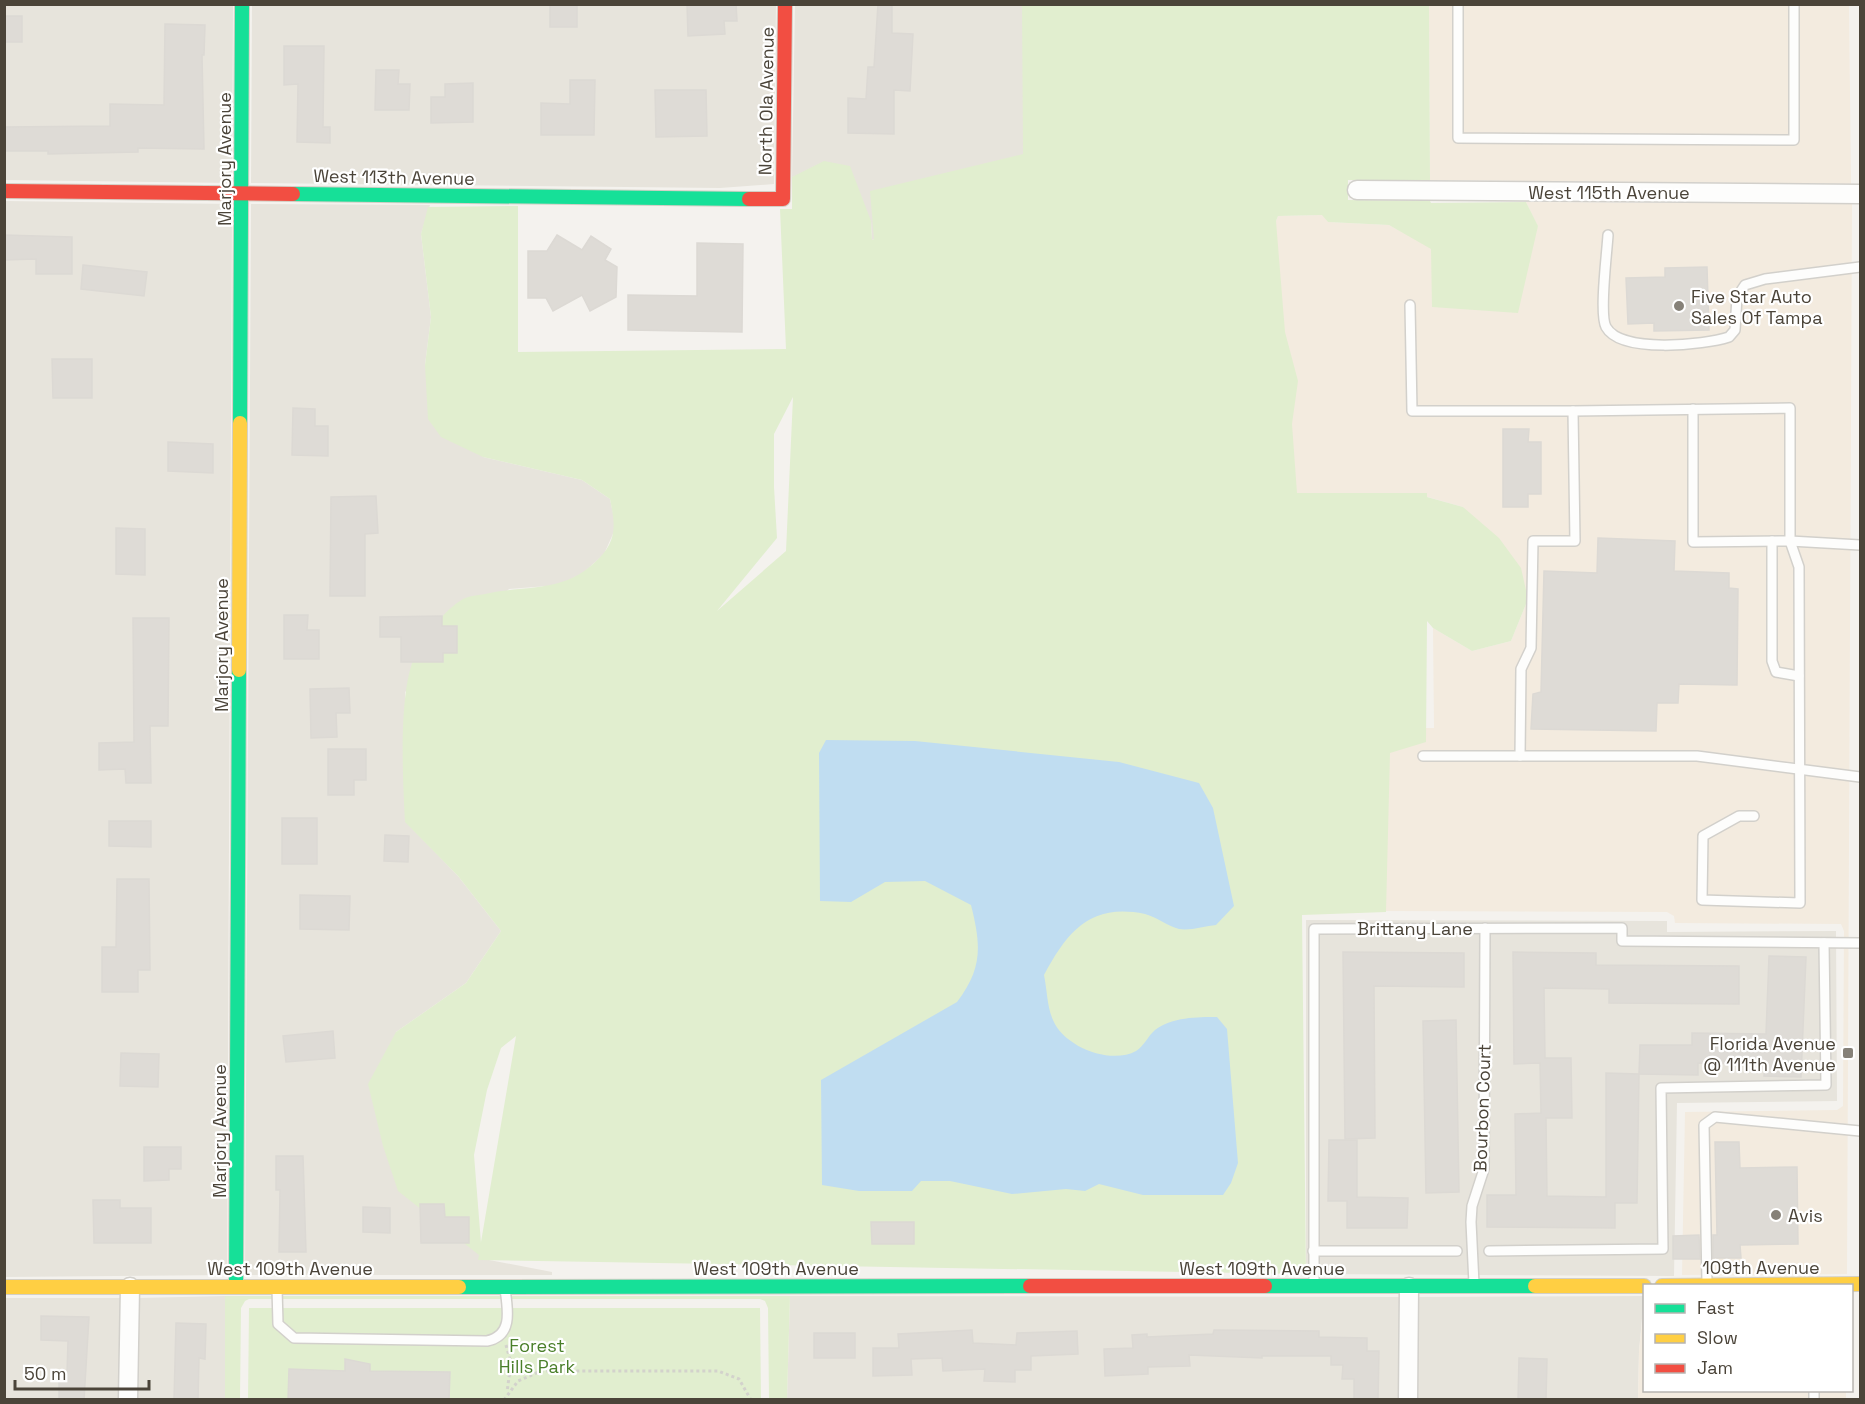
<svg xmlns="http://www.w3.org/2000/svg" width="1865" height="1404" viewBox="0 0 1865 1404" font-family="'Space Grotesk',sans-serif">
  <rect width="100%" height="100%" fill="#f4f2ee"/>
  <g fill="#e7e4dc">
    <path d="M 5,5 L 233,5 L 232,183 L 5,180 Z"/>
    <path d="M 252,5 L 776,5 L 774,184 L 720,188 L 251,183 Z"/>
    <path d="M 795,5 L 1064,5 L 1024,162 L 872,240 L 871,221 L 797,176 L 792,177 Z"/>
    <path d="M 5,201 L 232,204 L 227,1275 L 5,1277 Z"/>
    <path d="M 251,204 L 430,205 L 421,234 L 431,317 L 425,365 L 483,457 L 582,480 L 610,499 L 616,527 L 604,554 L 583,573 L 560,585 L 509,589 L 405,692 L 406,822 L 458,876 L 501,931 L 466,983 L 396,1032 L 484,1259 L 552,1272 L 552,1275 L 245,1275 Z"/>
    <path d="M 1306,920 L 1667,921 L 1667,932 L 1836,931 L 1837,1101 L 1677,1103 L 1674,1276 L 1306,1274 Z"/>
    <path d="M 225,1296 L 225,1399 L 138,1400 L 139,1298 Z"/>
    <path d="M 790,1296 L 1399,1297 L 1399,1399 L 787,1400 Z"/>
    <path d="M 1644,1296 L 1639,1351 L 1638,1399 L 1417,1400 L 1418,1297 Z"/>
    <path d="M 4,1298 L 121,1298 L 120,1399 L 5,1399 Z"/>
  </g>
  <g fill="#f3ebdf">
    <path d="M 1429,5 L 1849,5 L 1851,184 L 1430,180 Z"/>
    <path d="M 1526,202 L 1852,204 L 1847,1274 L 1682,1275 L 1685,1112 L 1837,1110 L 1843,1106 L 1844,931 L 1841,924 L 1675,923 L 1674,916 L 1667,912 L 1379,911 L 1377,728 L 1434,728 L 1433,628 L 1472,651 L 1511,641 L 1528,599 L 1463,507 L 1428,497 L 1385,497 L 1282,533 L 1261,258 L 1278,216 L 1323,215 L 1328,222 L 1389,225 L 1432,248 L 1538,227 Z"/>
    <path d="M 1644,1304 L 1644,1390 L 1846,1391 L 1846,1400 L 1638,1400 L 1639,1351 Z"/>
  </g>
  <g fill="#e1eecf" fill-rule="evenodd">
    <path d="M 1022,5 L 1429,5 L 1430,180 L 1348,180 L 1348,200 L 1430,201 L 1431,203 L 1526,202 L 1538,226 L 1518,313 L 1432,307 L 1431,249 L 1389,225 L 1328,222 L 1322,215 L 1278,216 L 1276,221 L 1285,332 L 1298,381 L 1292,424 L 1297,493 L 1427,493 L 1427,497 L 1463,507 L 1499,538 L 1521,568 L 1528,599 L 1511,641 L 1472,651 L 1433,628 L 1427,621 L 1426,742 L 1390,753 L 1386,912 L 1302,915 L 1306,1274 L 478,1260 L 479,1255 L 398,1191 L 383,1146 L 368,1084 L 396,1032 L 466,983 L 501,931 L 458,876 L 405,822 C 403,781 397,684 418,650 C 428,632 445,610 463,599 C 469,596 479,595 485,594 C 524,585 561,593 593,564 C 617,543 616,528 610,499 L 582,480 L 483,457 L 441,437 L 428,419 L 425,365 L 431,317 L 421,234 L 428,207 L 518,206 L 518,352 L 786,349 L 780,209 L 792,209 L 792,177 L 824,161 L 850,166 L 871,221 L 872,240 L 874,239 L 870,191 L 1023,154 ZM 793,397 L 786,551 L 717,611 L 777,538 L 774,487 L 774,434 ZM 516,1036 L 481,1242 L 481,1243 L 474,1155 L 487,1090 L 501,1048 Z"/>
    <path d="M 225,1296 L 790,1296 L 787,1399 L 769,1399 L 768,1308 L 765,1301 L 760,1299 L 249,1299 L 245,1301 L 241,1308 L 240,1399 L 225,1399 Z"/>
    <path d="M 249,1308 L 760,1308 L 761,1399 L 248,1400 Z"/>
  </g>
  <path fill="#c0ddf1" d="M 826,740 L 915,741 L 1119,762 L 1199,783 L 1213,808 L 1234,906 L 1216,925 C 1205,926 1190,931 1179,929 C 1167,926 1157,917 1145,914 C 1090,903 1068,931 1044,975 C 1047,989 1047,1007 1053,1020 C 1064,1047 1111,1065 1136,1051 C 1144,1046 1148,1036 1155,1030 C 1172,1017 1197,1017 1217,1017 L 1227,1029 L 1238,1163 L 1231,1183 L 1223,1195 L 1143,1195 L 1099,1184 L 1085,1191 L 1066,1189 L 1012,1194 L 950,1181 L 921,1181 L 912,1191 L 859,1191 L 822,1185 L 821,1080 L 957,1002 C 983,968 981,945 971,905 L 925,881 L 885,882 L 851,902 L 820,901 L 819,753 Z"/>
  <g fill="#dedbd6" stroke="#dcd9d4" stroke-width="1.5">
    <rect x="550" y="4" width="27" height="23"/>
    <path d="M 687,4 L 736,4 L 737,21 L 724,21 L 725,34 L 688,36 Z"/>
    <path d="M 878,4 L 892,4 L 892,33 L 913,34 L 910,91 L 894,90 L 894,134 L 848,133 L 848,98 L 866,99 L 868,67 L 874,67 Z"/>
    <rect x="4" y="16" width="18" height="26"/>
    <path d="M 165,24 L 205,25 L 204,55 L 202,55 L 204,149 L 138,148 L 138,152 L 48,154 L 48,151 L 4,151 L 4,127 L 110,126 L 110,104 L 164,105 Z"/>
    <path d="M 284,46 L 324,46 L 323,127 L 330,127 L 330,143 L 297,142 L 298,84 L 284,85 Z"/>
    <path d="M 376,70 L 399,70 L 398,84 L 410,84 L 409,110 L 375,110 Z"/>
    <path d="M 570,80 L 595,80 L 594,135 L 541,135 L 541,103 L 570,104 Z"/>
    <path d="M 473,83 L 473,122 L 431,123 L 431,97 L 445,97 L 445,84 Z"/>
    <path d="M 655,90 L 706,90 L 707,136 L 656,137 Z"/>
    <path d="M 4,235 L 72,237 L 72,274 L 36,274 L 36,259 L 4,260 Z"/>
    <path d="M 557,235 L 582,250 L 591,236 L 611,249 L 605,260 L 617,267 L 616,297 L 590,311 L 582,295 L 553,311 L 546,298 L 528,298 L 528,251 L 547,251 Z"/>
    <path d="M 697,243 L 743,244 L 742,332 L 628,330 L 628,295 L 697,296 Z"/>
    <path d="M 83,265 L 147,272 L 144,296 L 81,289 Z"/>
    <path d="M 1707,267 L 1709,330 L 1654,331 L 1654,323 L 1628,324 L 1626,278 L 1665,277 L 1665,268 Z"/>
    <path d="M 52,359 L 92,359 L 92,398 L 53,398 Z"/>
    <path d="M 293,408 L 315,409 L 315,426 L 328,426 L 328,456 L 292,455 Z"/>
    <path d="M 1503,429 L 1529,429 L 1528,442 L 1541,442 L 1541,494 L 1528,494 L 1528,507 L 1503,507 Z"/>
    <path d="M 168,442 L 213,444 L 213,473 L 168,471 Z"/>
    <path d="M 376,496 L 378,533 L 365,534 L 365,596 L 330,596 L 331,497 Z"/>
    <path d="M 116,528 L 145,529 L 145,575 L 116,574 Z"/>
    <path d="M 1598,538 L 1675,541 L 1674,571 L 1729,573 L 1729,588 L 1738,589 L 1737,685 L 1679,684 L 1678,703 L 1657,703 L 1656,731 L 1531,729 L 1533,694 L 1541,692 L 1544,571 L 1597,573 Z"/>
    <path d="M 284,615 L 308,615 L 307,630 L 319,630 L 319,659 L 284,659 Z"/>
    <path d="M 442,616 L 442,626 L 457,626 L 457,653 L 443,653 L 443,662 L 401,662 L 401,637 L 380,637 L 380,617 Z"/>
    <path d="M 133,618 L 169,618 L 168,726 L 150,726 L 151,783 L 126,783 L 125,769 L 99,770 L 99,743 L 134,742 Z"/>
    <path d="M 349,688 L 350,713 L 336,713 L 337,737 L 311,738 L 310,689 Z"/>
    <path d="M 328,749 L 366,749 L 366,780 L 354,780 L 354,795 L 328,795 Z"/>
    <rect x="282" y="818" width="35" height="46"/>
    <path d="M 109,821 L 151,821 L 151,847 L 109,846 Z"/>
    <path d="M 385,835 L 409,836 L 408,862 L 384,861 Z"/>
    <path d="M 117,879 L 149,879 L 150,970 L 138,970 L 138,992 L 102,992 L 102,947 L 116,947 Z"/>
    <path d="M 300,895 L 350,896 L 349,930 L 300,929 Z"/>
    <path d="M 1343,952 L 1464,953 L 1464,987 L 1374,986 L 1375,1138 L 1345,1139 Z"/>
    <path d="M 1513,952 L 1596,953 L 1596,965 L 1739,966 L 1739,1004 L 1609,1003 L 1609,989 L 1544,988 L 1545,1058 L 1571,1058 L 1572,1118 L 1546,1118 L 1547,1196 L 1606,1197 L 1606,1073 L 1639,1074 L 1637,1203 L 1615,1203 L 1615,1228 L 1487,1227 L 1487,1195 L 1516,1195 L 1515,1114 L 1541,1113 L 1540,1063 L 1514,1064 Z"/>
    <path d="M 1769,956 L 1806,957 L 1801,1077 L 1764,1076 L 1765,1064 L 1698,1063 L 1698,1075 L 1639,1074 L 1640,1045 L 1692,1045 L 1692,1033 L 1766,1034 Z"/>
    <path d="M 1456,1020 L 1459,1192 L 1426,1193 L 1423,1021 Z"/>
    <path d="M 333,1031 L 335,1058 L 286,1062 L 283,1036 Z"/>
    <path d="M 121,1053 L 159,1054 L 158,1087 L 120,1086 Z"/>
    <path d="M 1329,1140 L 1357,1140 L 1357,1197 L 1408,1198 L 1407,1228 L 1347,1228 L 1347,1201 L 1328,1201 Z"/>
    <path d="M 1715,1142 L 1739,1142 L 1740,1168 L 1797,1167 L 1798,1244 L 1740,1245 L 1741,1258 L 1713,1258 L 1713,1235 L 1717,1235 Z"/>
    <path d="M 144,1147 L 181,1147 L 181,1169 L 169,1169 L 169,1180 L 144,1181 Z"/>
    <path d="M 276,1156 L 303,1156 L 306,1252 L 279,1252 L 280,1190 L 276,1190 Z"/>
    <path d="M 93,1200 L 120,1200 L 120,1208 L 151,1208 L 151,1243 L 94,1243 Z"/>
    <path d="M 420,1204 L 444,1204 L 445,1217 L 469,1217 L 469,1243 L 421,1243 Z"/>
    <path d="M 363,1207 L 390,1208 L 390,1233 L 363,1232 Z"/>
    <path d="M 871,1222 L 914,1222 L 914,1244 L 872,1244 Z"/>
    <path d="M 1699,1235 L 1700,1259 L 1673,1259 L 1673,1236 Z"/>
    <path d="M 41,1316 L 89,1317 L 84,1400 L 59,1400 L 59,1373 L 67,1373 L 68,1341 L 41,1340 Z"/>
    <path d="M 176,1323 L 206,1324 L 205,1359 L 199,1358 L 198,1400 L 174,1400 Z"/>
    <path d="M 972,1330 L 973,1343 L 1016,1345 L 1017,1333 L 1077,1331 L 1078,1354 L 1031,1356 L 1031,1370 L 1015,1370 L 1015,1382 L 984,1381 L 985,1369 L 943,1371 L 942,1358 L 911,1359 L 912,1375 L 873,1376 L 873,1348 L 899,1348 L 898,1334 Z"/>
    <path d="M 1214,1330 L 1319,1331 L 1319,1337 L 1367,1338 L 1367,1351 L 1379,1351 L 1378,1400 L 1354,1400 L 1354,1379 L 1342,1379 L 1343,1365 L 1331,1365 L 1331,1356 L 1262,1356 L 1262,1358 L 1189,1355 L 1190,1366 L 1148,1367 L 1148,1374 L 1105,1376 L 1104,1349 L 1133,1348 L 1132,1335 L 1147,1334 L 1147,1337 L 1213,1334 Z"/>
    <rect x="814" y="1333" width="41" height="25"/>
    <path d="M 1519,1358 L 1547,1359 L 1546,1400 L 1518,1400 Z"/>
    <path d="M 345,1359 L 370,1364 L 370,1371 L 450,1372 L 449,1400 L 288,1400 L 289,1369 L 345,1371 Z"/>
  </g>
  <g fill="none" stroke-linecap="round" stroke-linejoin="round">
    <defs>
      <g id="lane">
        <path d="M 1458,4 L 1458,138 L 1794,140 L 1794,4"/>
        <path d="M 1608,235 C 1607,253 1599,314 1606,327 C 1621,354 1704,345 1729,337 L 1735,330 L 1737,297 L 1745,285 L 1765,279 L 1860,267"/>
        <path d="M 1410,305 L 1412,411 L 1573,411 L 1575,541 L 1533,541 L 1531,648 L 1521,669 L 1520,756"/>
        <path d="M 1693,409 L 1693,542 L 1790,541 L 1860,545"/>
        <path d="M 1573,411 L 1790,408 L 1790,541 L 1799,567 L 1800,903 L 1702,900 L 1703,836 L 1739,816 L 1754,816"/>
        <path d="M 1772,541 L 1772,661 L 1776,672 L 1799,676"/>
        <path d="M 1423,756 L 1697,756 L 1860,777"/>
        <path d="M 1313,1251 L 1457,1251"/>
        <path d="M 1489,1251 L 1663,1249 L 1661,1088 L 1826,1085 L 1824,943"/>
        <path d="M 1707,1283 L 1704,1125 L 1715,1117 L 1860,1131"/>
        <path d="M 1314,1284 L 1314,929 L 1622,928 L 1622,941 L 1860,943"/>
        <path d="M 1474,1284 L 1471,1222 L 1472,1206 L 1484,1169 L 1485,928"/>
        <path d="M 277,1288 L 278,1324 L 294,1338 L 487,1341 C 513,1336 508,1310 505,1289"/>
        <path d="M 1814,1400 L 1814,1390"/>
      </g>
      <g id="street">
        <path d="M 1357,190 L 1860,194"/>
        <path d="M 128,1400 L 130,1287"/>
        <path d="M 1408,1400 L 1409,1287"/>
      </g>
      <g id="fast">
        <path d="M 293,194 L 749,199"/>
        <path d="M 240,423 L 242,4"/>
        <path d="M 236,1286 L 239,670"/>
        <path d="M 1265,1286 L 1535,1286"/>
        <path d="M 459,1287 L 1030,1286"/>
      </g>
      <g id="slow">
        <path d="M 239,670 L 240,423"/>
        <path d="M 1535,1286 L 1644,1286"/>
        <path d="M 1662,1286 L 1860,1284"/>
        <path d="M 4,1287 L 459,1287"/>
      </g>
      <g id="jam">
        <path d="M 4,191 L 293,194"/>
        <path d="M 749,199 L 783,199 L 785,4"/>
        <path d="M 1030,1286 L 1265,1286"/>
      </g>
    </defs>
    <use href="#lane" stroke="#d2d0cb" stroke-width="12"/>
    <use href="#street" stroke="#d2d0cb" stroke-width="21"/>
    <use href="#fast" stroke="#d3cfc5" stroke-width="16"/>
    <use href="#slow" stroke="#d3cfc5" stroke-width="16"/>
    <use href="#jam" stroke="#d3cfc5" stroke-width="16"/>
    <g stroke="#d3d2cc" stroke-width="3" stroke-dasharray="3 3" stroke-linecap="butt">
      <path d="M 506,1345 L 511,1363 L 507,1392"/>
      <path d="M 504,1400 L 518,1381 L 541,1371 L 718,1371 L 739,1379 L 751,1400"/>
    </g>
    <use href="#lane" stroke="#fdfdfc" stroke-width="9"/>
    <use href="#street" stroke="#fdfdfc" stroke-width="18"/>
    <use href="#fast" stroke="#16e098" stroke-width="14"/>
    <use href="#slow" stroke="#ffcf43" stroke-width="14"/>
    <use href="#jam" stroke="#f24e42" stroke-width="14"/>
  </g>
  <g fill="#868178" stroke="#fff" stroke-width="2">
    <circle cx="1679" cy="306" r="6"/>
    <rect x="1842" y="1047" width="12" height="12" rx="3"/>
    <circle cx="1776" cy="1215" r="6"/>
  </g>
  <g text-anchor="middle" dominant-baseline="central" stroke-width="4.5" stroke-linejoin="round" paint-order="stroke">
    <g font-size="18" fill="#4b4439" stroke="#fff">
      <text transform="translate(766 101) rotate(-89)">North Ola Avenue</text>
      <text transform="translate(224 159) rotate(-90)">Marjory Avenue</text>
      <text transform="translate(394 177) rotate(1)">West 113th Avenue</text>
      <text x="1609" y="192">West 115th Avenue</text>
      <text transform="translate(221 645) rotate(-90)">Marjory Avenue</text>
      <text x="1415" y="928">Brittany Lane</text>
      <text transform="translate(1482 1108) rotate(-88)">Bourbon Court</text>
      <text transform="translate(219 1131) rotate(-90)">Marjory Avenue</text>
      <text x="1761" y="1267">109th Avenue</text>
      <text x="290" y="1268">West 109th Avenue</text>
      <text x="776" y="1268">West 109th Avenue</text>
      <text x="1262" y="1268">West 109th Avenue</text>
    </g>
    <g font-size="18" fill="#4b4439" stroke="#fff" text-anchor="start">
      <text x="1691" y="296">Five Star Auto<tspan x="1691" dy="21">Sales Of Tampa</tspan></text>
      <text x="1836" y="1043" text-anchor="end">Florida Avenue<tspan x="1836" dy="21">@ 111th Avenue</tspan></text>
      <text x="1788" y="1215">Avis</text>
    </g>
    <g font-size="18" fill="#4a7f2a" stroke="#fff">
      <text x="537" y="1345">Forest<tspan x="537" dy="21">Hills Park</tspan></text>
    </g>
  </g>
  <rect width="1865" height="1404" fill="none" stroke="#4b4439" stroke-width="12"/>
  <rect x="1643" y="1284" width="210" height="108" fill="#ffffff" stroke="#b7b4b0" stroke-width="1.5"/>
  <rect x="1655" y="1304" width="30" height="9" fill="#16e098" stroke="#b7b4b0" stroke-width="1.5"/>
  <text x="1697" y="1314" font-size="18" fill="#4b4439">Fast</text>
  <rect x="1655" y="1334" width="30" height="9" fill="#ffcf43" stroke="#b7b4b0" stroke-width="1.5"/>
  <text x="1697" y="1344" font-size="18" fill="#4b4439">Slow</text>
  <rect x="1655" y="1364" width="30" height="9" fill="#f24e42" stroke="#b7b4b0" stroke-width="1.5"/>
  <text x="1697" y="1374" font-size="18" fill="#4b4439">Jam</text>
  <path d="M15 1380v9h134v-9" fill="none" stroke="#4b4439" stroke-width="3"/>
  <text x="24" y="1380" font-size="18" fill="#4b4439" stroke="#ffffff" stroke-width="4.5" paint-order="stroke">50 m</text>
</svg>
